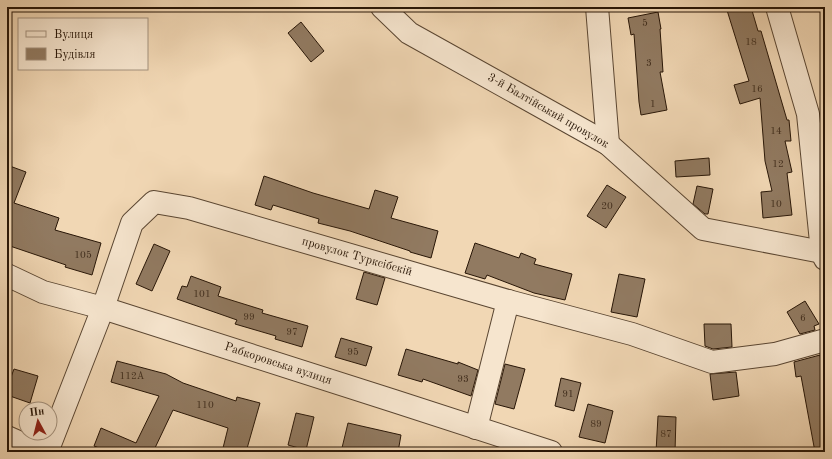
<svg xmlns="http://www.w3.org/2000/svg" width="832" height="459" viewBox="0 0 832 459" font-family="'Old Standard TT',serif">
  <rect width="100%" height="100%" fill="#f1d7b4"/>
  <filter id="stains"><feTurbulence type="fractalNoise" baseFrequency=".005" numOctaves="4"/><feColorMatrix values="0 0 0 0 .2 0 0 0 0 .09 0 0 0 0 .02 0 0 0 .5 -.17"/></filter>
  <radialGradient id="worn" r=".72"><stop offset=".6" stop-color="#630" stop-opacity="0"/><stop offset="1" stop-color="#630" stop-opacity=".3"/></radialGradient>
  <g fill="#917a61" stroke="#281607">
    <path d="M 726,7 L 751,7 L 758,31 L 761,31 L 787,120 L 789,120 L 791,141 L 785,141 L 792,172 L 787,173 L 792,215 L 763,218 L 761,192 L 772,191 L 765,161 L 760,98 L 740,104 L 734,85 L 749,81 Z"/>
    <path d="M 658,12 L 661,29 L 660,29 L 663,72 L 660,72 L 667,110 L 641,115 L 639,102 L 634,34 L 631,35 L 628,18 Z"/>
    <path d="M 301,22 L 324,51 L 311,62 L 288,33 Z"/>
    <path d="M 709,158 L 710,175 L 676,177 L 675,161 Z"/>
    <path d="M 7,165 L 26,172 L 14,203 L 59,218 L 55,230 L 101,243 L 92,275 L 65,267 L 66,265 L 7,245 Z"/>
    <path d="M 264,176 L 313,193 L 369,209 L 375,190 L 398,197 L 391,218 L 438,231 L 431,258 L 410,252 L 410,251 L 350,231 L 318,223 L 319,219 L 273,205 L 271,210 L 255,205 Z"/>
    <path d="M 607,185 L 626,197 L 606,228 L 587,216 Z"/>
    <path d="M 697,186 L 713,189 L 708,214 L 705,214 L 693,204 Z"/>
    <path d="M 475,243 L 519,258 L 521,253 L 536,259 L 534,264 L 572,274 L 565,300 L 534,293 L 487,275 L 485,279 L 465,273 Z"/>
    <path d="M 154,244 L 170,251 L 152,291 L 136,284 Z"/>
    <path d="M 364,272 L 385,278 L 377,305 L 356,299 Z"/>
    <path d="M 619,274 L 645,279 L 637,317 L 611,312 Z"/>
    <path d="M 191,276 L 221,287 L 218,296 L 263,310 L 262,313 L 308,326 L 302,347 L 275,339 L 276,336 L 235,324 L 237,320 L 177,299 L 182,286 L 187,287 Z"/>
    <path d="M 805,301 L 819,324 L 814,326 L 815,330 L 800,334 L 787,312 Z"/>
    <path d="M 704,324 L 731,324 L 732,347 L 713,349 L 705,346 Z"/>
    <path d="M 341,338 L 372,347 L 366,366 L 335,357 Z"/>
    <path d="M 406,349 L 458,364 L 458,362 L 478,370 L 471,396 L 423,379 L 422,382 L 398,375 Z"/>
    <path d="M 820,355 L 825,384 L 825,452 L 815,452 L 801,376 L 796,377 L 794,362 Z"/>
    <path d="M 117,361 L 166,374 L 183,383 L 236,401 L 237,397 L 260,403 L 246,452 L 222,452 L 228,428 L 173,410 L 154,450 L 158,452 L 109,452 L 94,446 L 101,428 L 136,443 L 159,396 L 111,382 Z"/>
    <path d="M 505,364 L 525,369 L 514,409 L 495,404 Z"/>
    <path d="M 14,369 L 38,376 L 30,403 L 7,395 L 7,388 Z"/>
    <path d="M 736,372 L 739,396 L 713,400 L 710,374 Z"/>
    <path d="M 561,378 L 581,383 L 574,411 L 555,406 Z"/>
    <path d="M 588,404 L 613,411 L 605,443 L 579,437 Z"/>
    <path d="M 296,413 L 314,417 L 306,450 L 288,445 Z"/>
    <path d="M 658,416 L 676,417 L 675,452 L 656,452 Z"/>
    <path d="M 348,423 L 401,435 L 398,452 L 341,452 Z"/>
  </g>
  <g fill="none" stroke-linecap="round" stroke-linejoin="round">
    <defs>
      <g id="minor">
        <path d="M 382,7 L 409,33 L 608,144 L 703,229 L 822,252"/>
        <path d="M 597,7 L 608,144"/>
        <path d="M 777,7 L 808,114 L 822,252 L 825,259"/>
        <path d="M 7,275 L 43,292 L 103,308 L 394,401 L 551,452"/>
        <path d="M 476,428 L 508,301"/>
        <path d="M 7,437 L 41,452"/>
        <path d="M 47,452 L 103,308 L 132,223 L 154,202 L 189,208 L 508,301 L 632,334 L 712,362 L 775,354 L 825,340"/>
      </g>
    </defs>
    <use href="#minor" stroke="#5a4632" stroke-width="24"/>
    <use href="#minor" stroke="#f6e5ce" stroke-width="22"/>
  </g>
  <g text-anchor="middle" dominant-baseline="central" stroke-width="4" stroke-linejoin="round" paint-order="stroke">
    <g font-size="10" fill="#422f1e">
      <text x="645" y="23">5</text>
      <text x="751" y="42">18</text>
      <text x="649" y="63">3</text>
      <text x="757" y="89">16</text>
      <text x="653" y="104">1</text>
      <text x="776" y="131">14</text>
      <text x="778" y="164">12</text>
      <text x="776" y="204">10</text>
      <text x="607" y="206">20</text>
      <text x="83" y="255">105</text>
      <text x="202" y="294">101</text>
      <text x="249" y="317">99</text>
      <text x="803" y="318">6</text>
      <text x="292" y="332">97</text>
      <text x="353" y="352">95</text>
      <text x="132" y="376">112А</text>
      <text x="463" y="379">93</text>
      <text x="568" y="394">91</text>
      <text x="205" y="405">110</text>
      <text x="596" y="424">89</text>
      <text x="666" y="434">87</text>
    </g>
    <g font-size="12" fill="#281607" stroke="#f6e5ce">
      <text transform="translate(548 111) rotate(30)">3-й Балтійський провулок</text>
      <text transform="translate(357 257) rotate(16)">провулок Турксібскій</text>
      <text transform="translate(278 364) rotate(18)">Рабкоровська вулиця</text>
    </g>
  </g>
  <rect width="832" height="459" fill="none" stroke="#f1d7b4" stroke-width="24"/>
  <rect x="8" y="8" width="816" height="443" fill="none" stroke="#281607" stroke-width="2"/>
  <rect x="12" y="12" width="808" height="435" fill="none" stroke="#281607"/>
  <rect x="18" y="18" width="130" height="52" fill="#f6e5ce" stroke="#a4927e"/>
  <rect x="26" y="31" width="20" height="6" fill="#f6e5ce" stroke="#a4927e"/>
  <text x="54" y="38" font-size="12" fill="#281607">Вулиця</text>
  <rect x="26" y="48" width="20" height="12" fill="#917a61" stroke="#a4927e"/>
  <text x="54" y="58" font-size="12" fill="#281607">Будівля</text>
  <g transform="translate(38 421) rotate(353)"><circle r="19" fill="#f6e5ce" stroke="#a4927e"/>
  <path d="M0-3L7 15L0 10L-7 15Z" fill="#8f2418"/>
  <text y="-6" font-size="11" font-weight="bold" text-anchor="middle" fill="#281607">Пн</text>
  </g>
  <rect width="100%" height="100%" filter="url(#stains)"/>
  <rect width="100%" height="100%" fill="url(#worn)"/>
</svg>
